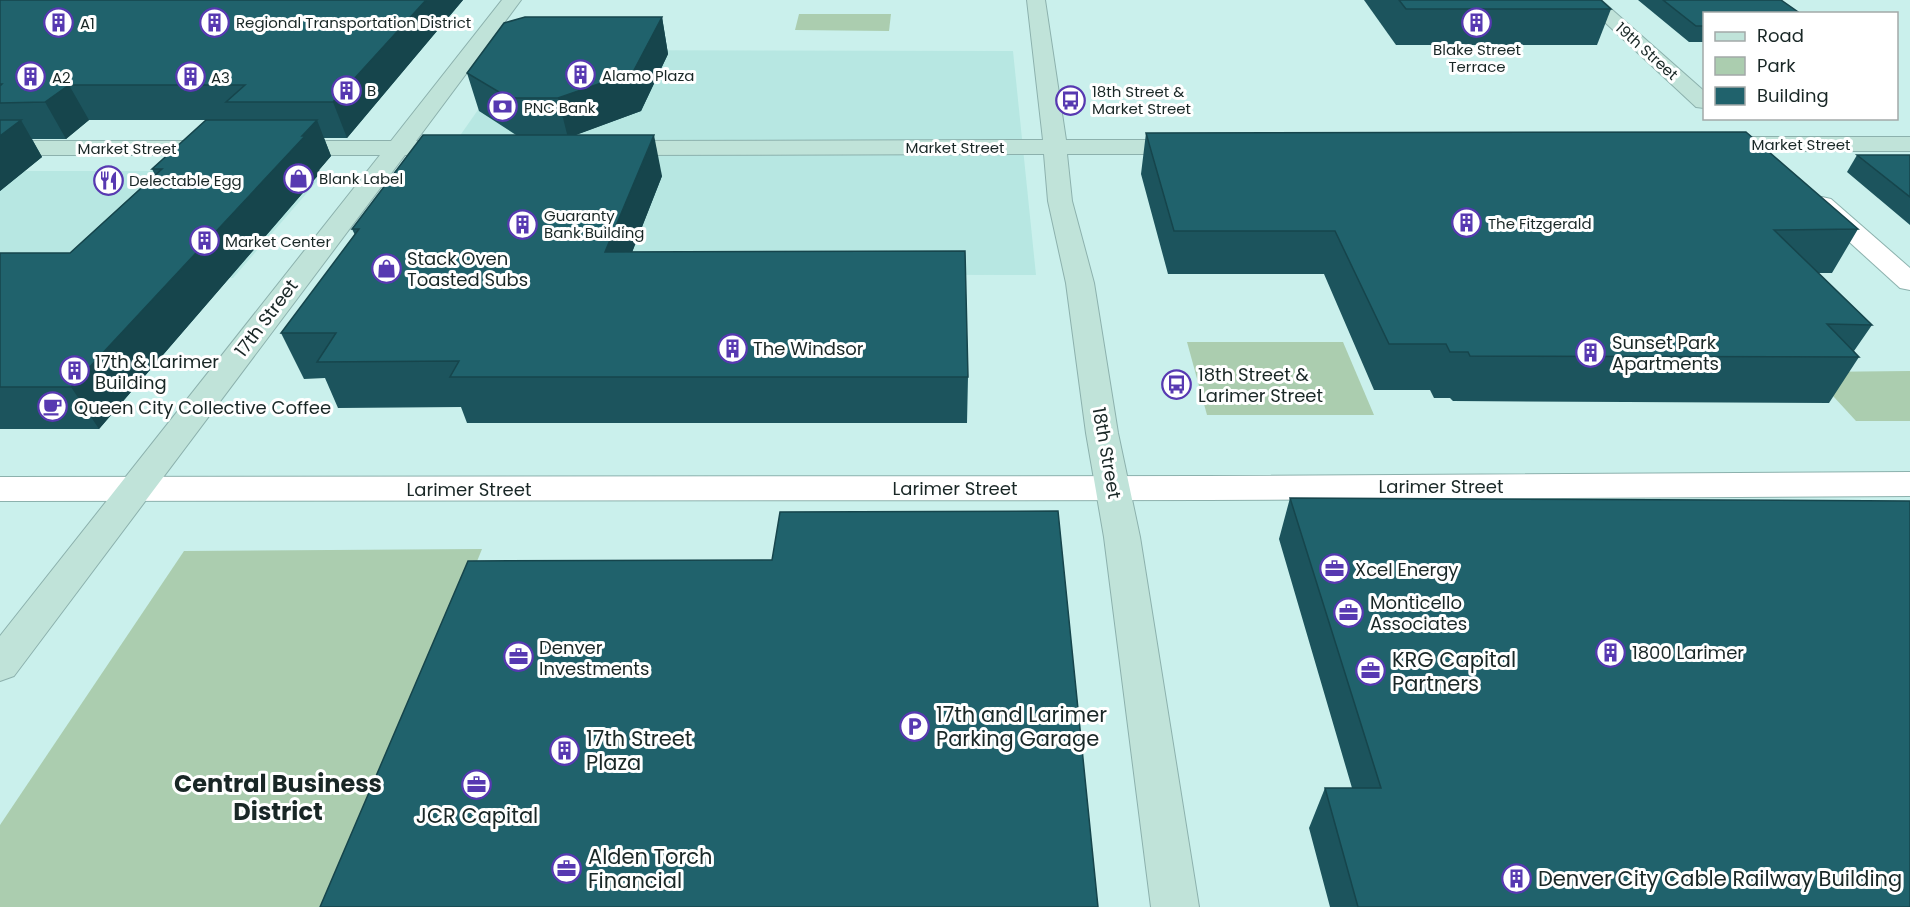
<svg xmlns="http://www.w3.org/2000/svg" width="1910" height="907" viewBox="0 0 1910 907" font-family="Poppins,sans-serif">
  <rect width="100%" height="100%" fill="#caf0ec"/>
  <g fill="#b7e7e2">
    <path d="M 520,50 L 1013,51 L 1036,275 L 363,274 Z"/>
    <path d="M 0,171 L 326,171 L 233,278 L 0,277 Z"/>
  </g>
  <g fill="#abcdaf">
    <path d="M 799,14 L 891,14 L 889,31 L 795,30 Z"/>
    <path d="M 1187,342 L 1343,342 L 1374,415 L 1207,415 Z"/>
    <path d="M 1910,371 L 1910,421 L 1856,421 L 1811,372 Z"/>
    <path d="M 482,549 L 337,907 L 0,907 L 0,825 L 184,551 Z"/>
  </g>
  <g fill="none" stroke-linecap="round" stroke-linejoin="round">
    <defs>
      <g id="tertiary">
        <path d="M 1822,197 L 1831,199 L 1910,268 L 1910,290 L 1900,288 L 1813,209 L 1810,204 L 1813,199 Z"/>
        <path d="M 1910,472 L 1910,496 L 1206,500 L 0,501 L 0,477 L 1206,476 Z"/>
      </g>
      <g id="secondary">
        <path d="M 502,0 L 521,0 L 416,141 L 464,143 L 468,148 L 464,153 L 405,155 L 14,676 L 0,681 L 0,636 L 380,155 L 283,155 L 275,153 L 271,148 L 275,143 L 283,141 L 391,141 Z"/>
        <path d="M 1027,0 L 1045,0 L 1066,140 L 1188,140 L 1196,142 L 1200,147 L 1196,152 L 1188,154 L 1067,154 L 1072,201 L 1094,283 L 1118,433 L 1140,537 L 1199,907 L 1151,907 L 1104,537 L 1086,433 L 1066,283 L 1048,201 L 1044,154 L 613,155 L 605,153 L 601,148 L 605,143 L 613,141 L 1043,140 Z"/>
        <path d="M 1581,0 L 1601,0 L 1704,91 L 1704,108 L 1696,107 Z"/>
        <path d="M 1714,137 L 1910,137 L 1910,151 L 1714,151 L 1706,149 L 1703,144 L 1706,139 Z"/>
        <path d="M 0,141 L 219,141 L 227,143 L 231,148 L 227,153 L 219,155 L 0,155 Z"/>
      </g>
    </defs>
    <use href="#tertiary" stroke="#8cb1ad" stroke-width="2"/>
    <use href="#secondary" stroke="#8cb1ad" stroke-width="2"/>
    <use href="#tertiary" fill="#fff" fill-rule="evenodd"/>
    <use href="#secondary" fill="#c0e3d9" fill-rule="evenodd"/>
  </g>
  <g fill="#1c545d">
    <path d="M 0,0 L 463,0 L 347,138 L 324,138 L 331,156 L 319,170 L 320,173 L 99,429 L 0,429 L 0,253 L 70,253 L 155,175 L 152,169 L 206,120 L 89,120 L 66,139 L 32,139 L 42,157 L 0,191 Z"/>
    <path d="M 1364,0 L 1601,0 L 1611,9 L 1597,45 L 1396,45 Z"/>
    <path d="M 1638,0 L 1781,0 L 1704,14 L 1704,42 L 1689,42 Z"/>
    <path d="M 662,17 L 668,54 L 641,111 L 575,135 L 662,176 L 632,252 L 968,377 L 967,423 L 467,423 L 461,407 L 338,408 L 325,378 L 304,379 L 281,333 L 355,235 L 352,229 L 516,135 L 479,111 L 467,73 Z"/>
    <path d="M 1146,133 L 1858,229 L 1832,273 L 1818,273 L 1872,325 L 1854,351 L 1859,357 L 1829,403 L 1453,401 L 1450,398 L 1434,398 L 1430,390 L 1374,390 L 1324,274 L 1168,274 L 1141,174 Z"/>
    <path d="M 1857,155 L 1910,155 L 1910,225 L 1847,172 Z"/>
    <path d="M 1290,498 L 1910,907 L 1330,907 L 1309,828 L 1325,788 L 1352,788 L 1279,539 Z"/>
  </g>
  <g fill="#16454c">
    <path d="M 426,0 L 463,0 L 347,138 L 333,102 Z"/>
    <path d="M 662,17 L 668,54 L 641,111 L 568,138 L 558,98 Z"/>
    <path d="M 69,85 L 89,120 L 66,139 L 45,102 Z"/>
    <path d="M 21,120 L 42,157 L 0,191 L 0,136 Z"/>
    <path d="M 317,120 L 331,156 L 319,170 L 320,173 L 99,429 L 71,387 Z"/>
    <path d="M 654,135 L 662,176 L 615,296 L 605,252 Z"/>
  </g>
  <g fill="#20626c" stroke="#16454c" stroke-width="1.5">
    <path d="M 0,0 L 426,0 L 333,102 L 226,102 L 245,85 L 69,85 L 45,102 L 0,103 L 0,86 L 2,84 L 0,84 Z"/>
    <path d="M 1399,0 L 1601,0 L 1611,9 L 1406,9 Z"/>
    <path d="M 1663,0 L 1781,0 L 1801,14 L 1704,14 L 1704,26 L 1696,26 Z"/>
    <path d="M 525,17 L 662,17 L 633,72 L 558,98 L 509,98 L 467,73 L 504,23 Z"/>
    <path d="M 0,120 L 21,120 L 0,136 Z"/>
    <path d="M 206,120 L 317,120 L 302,136 L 305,136 L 71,387 L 0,387 L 0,253 L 70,253 L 162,169 L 152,169 Z"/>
    <path d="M 1746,132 L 1858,229 L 1774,230 L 1872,325 L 1827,324 L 1859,357 L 1470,356 L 1468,352 L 1450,352 L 1446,344 L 1389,344 L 1335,231 L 1174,231 L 1146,133 Z"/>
    <path d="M 423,135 L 654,135 L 605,252 L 965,251 L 968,377 L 450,377 L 459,361 L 317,362 L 336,333 L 281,333 L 359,229 L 352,229 Z"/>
    <path d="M 1857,155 L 1910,155 L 1910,197 Z"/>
    <path d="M 1290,498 L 1910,501 L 1910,907 L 1358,907 L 1325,788 L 1381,788 Z"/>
    <path d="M 1058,511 L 1098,907 L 320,907 L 468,561 L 772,560 L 780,512 Z"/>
  </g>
  <defs>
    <symbol id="building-ring" viewBox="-11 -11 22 22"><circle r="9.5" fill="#fff" stroke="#5739b1" stroke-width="1.5"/><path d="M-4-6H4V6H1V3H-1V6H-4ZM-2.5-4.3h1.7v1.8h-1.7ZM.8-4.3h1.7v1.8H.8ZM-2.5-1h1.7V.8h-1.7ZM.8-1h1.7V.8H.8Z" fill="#5739b1"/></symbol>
    <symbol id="bus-ring" viewBox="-11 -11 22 22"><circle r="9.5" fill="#fff" stroke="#5739b1" stroke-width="1.5"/><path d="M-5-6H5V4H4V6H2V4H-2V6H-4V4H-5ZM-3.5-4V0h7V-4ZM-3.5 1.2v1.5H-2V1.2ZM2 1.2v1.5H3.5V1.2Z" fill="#5739b1"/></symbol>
    <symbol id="bank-ring" viewBox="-11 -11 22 22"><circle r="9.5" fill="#fff" stroke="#5739b1" stroke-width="1.5"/><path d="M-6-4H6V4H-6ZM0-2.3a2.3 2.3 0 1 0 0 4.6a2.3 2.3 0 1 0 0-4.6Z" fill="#5739b1"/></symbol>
    <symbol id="shop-ring" viewBox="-11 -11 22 22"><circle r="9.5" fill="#fff" stroke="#5739b1" stroke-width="1.5"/><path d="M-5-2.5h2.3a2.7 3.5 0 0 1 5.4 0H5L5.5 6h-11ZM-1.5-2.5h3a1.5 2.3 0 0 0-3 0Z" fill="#5739b1"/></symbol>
    <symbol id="restaurant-ring" viewBox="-11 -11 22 22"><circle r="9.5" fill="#fff" stroke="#5739b1" stroke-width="1.5"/><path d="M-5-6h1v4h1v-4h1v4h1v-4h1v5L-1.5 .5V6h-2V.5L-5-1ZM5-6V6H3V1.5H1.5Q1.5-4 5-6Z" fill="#5739b1"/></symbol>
    <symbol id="cafe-ring" viewBox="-11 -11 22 22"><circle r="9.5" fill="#fff" stroke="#5739b1" stroke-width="1.5"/><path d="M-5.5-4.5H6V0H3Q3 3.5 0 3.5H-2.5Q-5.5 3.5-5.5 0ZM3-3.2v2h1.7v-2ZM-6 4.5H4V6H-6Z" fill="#5739b1"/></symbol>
    <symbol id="office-ring" viewBox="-11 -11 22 22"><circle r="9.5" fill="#fff" stroke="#5739b1" stroke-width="1.5"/><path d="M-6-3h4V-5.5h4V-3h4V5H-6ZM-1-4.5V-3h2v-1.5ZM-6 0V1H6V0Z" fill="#5739b1"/></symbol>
    <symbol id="parking-ring" viewBox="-11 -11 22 22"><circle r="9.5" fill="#fff" stroke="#5739b1" stroke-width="1.5"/><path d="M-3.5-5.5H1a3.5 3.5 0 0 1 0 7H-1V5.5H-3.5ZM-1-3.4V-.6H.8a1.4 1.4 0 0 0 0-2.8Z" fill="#5739b1"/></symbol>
  </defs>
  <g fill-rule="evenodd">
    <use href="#building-ring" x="198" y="6" width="33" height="33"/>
    <use href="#building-ring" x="1460" y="6" width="33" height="33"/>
    <use href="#building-ring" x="42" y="6" width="33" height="33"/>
    <use href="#building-ring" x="564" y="58" width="33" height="33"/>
    <use href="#building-ring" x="14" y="60" width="33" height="33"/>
    <use href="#building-ring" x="174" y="60" width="33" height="33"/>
    <use href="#building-ring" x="330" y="74" width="33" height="33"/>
    <use href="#bus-ring" x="1054" y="84" width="33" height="33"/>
    <use href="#bank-ring" x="486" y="90" width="33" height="33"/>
    <use href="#shop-ring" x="282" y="162" width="33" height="33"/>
    <use href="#restaurant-ring" x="92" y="164" width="33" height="33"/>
    <use href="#building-ring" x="1450" y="206" width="33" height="33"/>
    <use href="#building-ring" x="506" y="208" width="33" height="33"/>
    <use href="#building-ring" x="188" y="224" width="33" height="33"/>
    <use href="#shop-ring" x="370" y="252" width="33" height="33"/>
    <use href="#building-ring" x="716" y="332" width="33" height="33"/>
    <use href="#building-ring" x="1574" y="336" width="33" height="33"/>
    <use href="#building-ring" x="58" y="354" width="33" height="33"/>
    <use href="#bus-ring" x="1160" y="368" width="33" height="33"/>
    <use href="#cafe-ring" x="36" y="390" width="33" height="33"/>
    <use href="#office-ring" x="1318" y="552" width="33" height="33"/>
    <use href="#office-ring" x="1332" y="596" width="33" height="33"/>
    <use href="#building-ring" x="1594" y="636" width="33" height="33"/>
    <use href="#office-ring" x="502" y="640" width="33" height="33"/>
    <use href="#office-ring" x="1354" y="654" width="33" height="33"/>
    <use href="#parking-ring" x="898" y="710" width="33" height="33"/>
    <use href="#building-ring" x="548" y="734" width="33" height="33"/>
    <use href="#office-ring" x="460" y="768" width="33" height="33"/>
    <use href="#office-ring" x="550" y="852" width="33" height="33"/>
    <use href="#building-ring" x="1500" y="862" width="33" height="33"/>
  </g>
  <g text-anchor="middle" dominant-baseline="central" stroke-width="6" stroke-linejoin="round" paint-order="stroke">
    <g font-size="15" fill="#192726" stroke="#fff" text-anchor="start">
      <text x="236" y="22">Regional Transportation District</text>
      <text x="80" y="23">A1</text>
      <text x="1477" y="49" text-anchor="middle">Blake Street<tspan x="1477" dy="17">Terrace</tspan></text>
      <text x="602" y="75">Alamo Plaza</text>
      <text x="52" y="77">A2</text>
      <text x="211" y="77">A3</text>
      <text x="367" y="90">B</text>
      <text x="1092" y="91">18th Street &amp;<tspan x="1092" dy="17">Market Street</tspan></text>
      <text x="524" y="107">PNC Bank</text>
      <text x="319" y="178">Blank Label</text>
      <text x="129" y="180">Delectable Egg</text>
      <text x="544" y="215">Guaranty<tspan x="544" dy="17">Bank Building</tspan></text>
      <text x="1488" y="223">The Fitzgerald</text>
      <text x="225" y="241">Market Center</text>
    </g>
    <g font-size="15" fill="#192726" stroke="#fff">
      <text transform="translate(1647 51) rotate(42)">19th Street</text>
      <text x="1801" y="144">Market Street</text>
      <text x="955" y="147">Market Street</text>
      <text x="127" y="148">Market Street</text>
    </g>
    <g font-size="18" fill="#192726" stroke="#fff" text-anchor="start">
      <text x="407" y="258">Stack Oven<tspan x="407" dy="21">Toasted Subs</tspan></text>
      <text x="1612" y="342">Sunset Park<tspan x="1612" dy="21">Apartments</tspan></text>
      <text x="753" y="348">The Windsor</text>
      <text x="95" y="361">17th &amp; Larimer<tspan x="95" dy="21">Building</tspan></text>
      <text x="1198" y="374">18th Street &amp;<tspan x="1198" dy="21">Larimer Street</tspan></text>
      <text x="74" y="407">Queen City Collective Coffee</text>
      <text x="1355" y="569">Xcel Energy</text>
      <text x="1370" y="602">Monticello<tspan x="1370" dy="21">Associates</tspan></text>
      <text x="539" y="647">Denver<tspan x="539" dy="21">Investments</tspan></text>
      <text x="1632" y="652">1800 Larimer</text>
    </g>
    <g font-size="18" fill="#192726" stroke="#fff">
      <text transform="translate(266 318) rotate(-53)">17th Street</text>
      <text transform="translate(1107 453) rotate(80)">18th Street</text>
      <text x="1441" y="486">Larimer Street</text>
      <text x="955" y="488">Larimer Street</text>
      <text x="469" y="489">Larimer Street</text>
    </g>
    <g font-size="21" fill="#192726" stroke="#fff" text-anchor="start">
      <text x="1392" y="659">KRG Capital<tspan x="1392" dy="24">Partners</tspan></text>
      <text x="936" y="714">17th and Larimer<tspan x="936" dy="24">Parking Garage</tspan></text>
      <text x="586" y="738">17th Street<tspan x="586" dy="24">Plaza</tspan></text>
      <text x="477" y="815" text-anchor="middle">JCR Capital</text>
      <text x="588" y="856">Alden Torch<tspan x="588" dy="24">Financial</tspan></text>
      <text x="1538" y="878">Denver City Cable Railway Building</text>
    </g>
    <g font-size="24" font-weight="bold" fill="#192726" stroke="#fff">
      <text x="278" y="783">Central Business<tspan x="278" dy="28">District</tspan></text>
    </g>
  </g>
  <rect x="1703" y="12" width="195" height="108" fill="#ffffff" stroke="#a3a9a8" stroke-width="1.5"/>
  <rect x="1715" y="32" width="30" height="9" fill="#c0e3d9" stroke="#a3a9a8" stroke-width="1.5"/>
  <text x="1757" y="42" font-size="18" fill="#192726">Road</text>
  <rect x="1715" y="57" width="30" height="18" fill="#abcdaf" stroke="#a3a9a8" stroke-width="1.5"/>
  <text x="1757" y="72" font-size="18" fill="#192726">Park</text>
  <rect x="1715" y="87" width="30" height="18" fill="#20626c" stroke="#a3a9a8" stroke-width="1.5"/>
  <text x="1757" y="102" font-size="18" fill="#192726">Building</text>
</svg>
